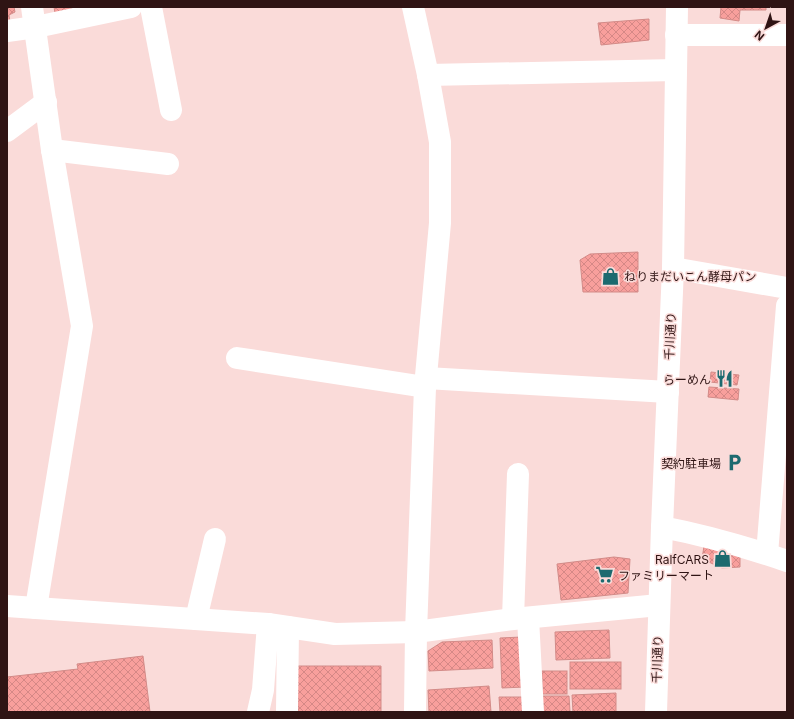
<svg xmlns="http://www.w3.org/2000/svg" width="794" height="719" viewBox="0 0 794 719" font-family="Inter,'Noto Sans JP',sans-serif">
  <defs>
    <pattern id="building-cross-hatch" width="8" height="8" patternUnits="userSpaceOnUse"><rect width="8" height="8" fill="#f89f9c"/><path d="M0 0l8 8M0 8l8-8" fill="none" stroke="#d58886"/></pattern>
  </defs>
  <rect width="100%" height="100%" fill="#fadbd9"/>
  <g fill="url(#building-cross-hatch)" stroke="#d38b88">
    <path d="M 7,7 L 14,7 L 15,12 L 9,15 L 10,22 L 7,23 Z"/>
    <path d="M 54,7 L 80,7 L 55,13 Z"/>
    <path d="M 721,7 L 766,7 L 766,10 L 740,10 L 739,21 L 720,18 Z"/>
    <path d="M 649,19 L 649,40 L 601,45 L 598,23 Z"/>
    <path d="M 638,252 L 638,292 L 583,292 L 580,260 L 590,254 Z"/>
    <path d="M 711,372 L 739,375 L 737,385 L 710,382 Z"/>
    <path d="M 709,387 L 739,389 L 738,400 L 708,397 Z"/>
    <path d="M 704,546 L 740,555 L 740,567 L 722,568 L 702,559 Z"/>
    <path d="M 614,557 L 630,559 L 628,593 L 561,600 L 557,564 Z"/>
    <path d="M 609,630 L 610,658 L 556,660 L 555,632 Z"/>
    <path d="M 522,637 L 525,687 L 502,688 L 500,638 Z"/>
    <path d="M 492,640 L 493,668 L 429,671 L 428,651 L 442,642 Z"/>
    <path d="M 143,656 L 150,712 L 7,712 L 7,677 L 78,669 L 77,664 Z"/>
    <rect x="570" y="662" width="51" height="27"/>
    <path d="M 297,666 L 381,666 L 381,712 L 298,712 Z"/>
    <rect x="542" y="671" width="25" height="23"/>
    <path d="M 489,686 L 491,712 L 429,712 L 428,690 Z"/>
    <path d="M 616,693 L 616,712 L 573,712 L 572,695 Z"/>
    <path d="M 539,696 L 569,696 L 570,712 L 539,712 Z"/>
    <path d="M 499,697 L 529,697 L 529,712 L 500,712 Z"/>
  </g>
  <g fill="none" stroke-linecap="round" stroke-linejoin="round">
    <g stroke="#fff" stroke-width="22">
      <path d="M 32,7 L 52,150 L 82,326 L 36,608"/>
      <path d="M 151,7 L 171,110"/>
      <path d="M 413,7 L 428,75 L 440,142 L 440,223 L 425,387 L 416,632 L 415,712"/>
      <path d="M 7,31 L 36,27 L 131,7"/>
      <path d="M 676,35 L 787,35"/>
      <path d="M 428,75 L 676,70"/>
      <path d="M 7,131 L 46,102"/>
      <path d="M 52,150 L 168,164"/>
      <path d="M 673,268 L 787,288"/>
      <path d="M 237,358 L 425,387"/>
      <path d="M 426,378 L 668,392"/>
      <path d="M 662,527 C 704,535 746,547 787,561"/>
      <path d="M 767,554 L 787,306"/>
      <path d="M 7,606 L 268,624 L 335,634 L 416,632 L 513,619 L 659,605"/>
      <path d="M 528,618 L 533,712"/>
      <path d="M 196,619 L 215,539"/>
      <path d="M 513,619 L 518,474"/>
      <path d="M 258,712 L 263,690 L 268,624"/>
      <path d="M 287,712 L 288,627"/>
    </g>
    <path stroke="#fff" stroke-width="22" d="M 656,712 L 662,527 L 673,268 L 677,7"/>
  </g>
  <defs>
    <symbol id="shop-bare" viewBox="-9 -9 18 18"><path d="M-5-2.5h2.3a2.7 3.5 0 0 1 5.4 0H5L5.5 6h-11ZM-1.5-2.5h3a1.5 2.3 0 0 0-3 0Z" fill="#1d6a6f" stroke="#fadbd9" stroke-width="2.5" paint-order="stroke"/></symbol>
    <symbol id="restaurant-bare" viewBox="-9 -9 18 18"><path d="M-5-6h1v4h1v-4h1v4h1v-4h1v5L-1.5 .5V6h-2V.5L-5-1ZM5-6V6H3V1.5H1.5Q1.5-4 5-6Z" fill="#1d6a6f" stroke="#fadbd9" stroke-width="2.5" paint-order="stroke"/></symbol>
    <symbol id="parking-bare" viewBox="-9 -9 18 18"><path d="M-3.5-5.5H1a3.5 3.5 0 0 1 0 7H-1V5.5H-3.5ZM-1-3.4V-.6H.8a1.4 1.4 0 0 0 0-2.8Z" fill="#1d6a6f" stroke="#fadbd9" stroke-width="2.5" paint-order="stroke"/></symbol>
    <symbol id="supermarket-bare" viewBox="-9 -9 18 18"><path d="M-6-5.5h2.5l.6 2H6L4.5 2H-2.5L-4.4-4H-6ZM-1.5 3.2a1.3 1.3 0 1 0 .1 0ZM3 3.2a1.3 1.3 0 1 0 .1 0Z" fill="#1d6a6f" stroke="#fadbd9" stroke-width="2.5" paint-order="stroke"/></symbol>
  </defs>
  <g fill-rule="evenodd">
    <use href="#shop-bare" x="598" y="264" width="25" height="25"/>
    <use href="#restaurant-bare" x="712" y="366" width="25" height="25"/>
    <use href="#parking-bare" x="722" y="450" width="25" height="25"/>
    <use href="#shop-bare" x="710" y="546" width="25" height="25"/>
    <use href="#supermarket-bare" x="592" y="562" width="25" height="25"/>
  </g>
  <g text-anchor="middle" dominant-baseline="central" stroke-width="3" stroke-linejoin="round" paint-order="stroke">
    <g font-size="12" fill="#2f1414" stroke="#fadbd9" text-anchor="end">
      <text x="624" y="276" text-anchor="start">ねりまだいこん酵母パン</text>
      <text x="711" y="379">らーめん</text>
      <text x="721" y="463">契約駐車場</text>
      <text x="709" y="559">RalfCARS</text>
      <text x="618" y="575" text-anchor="start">ファミリーマート</text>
    </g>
    <g font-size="12" fill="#2f1414" stroke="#fadbd9">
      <text transform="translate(670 336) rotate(-87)">千川通り</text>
      <text transform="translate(657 659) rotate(-88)">千川通り</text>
    </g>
  </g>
  <rect width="794" height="719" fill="none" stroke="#2f1414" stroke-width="16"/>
  <g transform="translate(766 28) rotate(220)" stroke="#fadbd9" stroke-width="3" paint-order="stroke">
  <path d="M0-3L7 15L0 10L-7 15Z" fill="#2f1414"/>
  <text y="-6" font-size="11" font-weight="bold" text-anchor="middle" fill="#2f1414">N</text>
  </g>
</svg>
